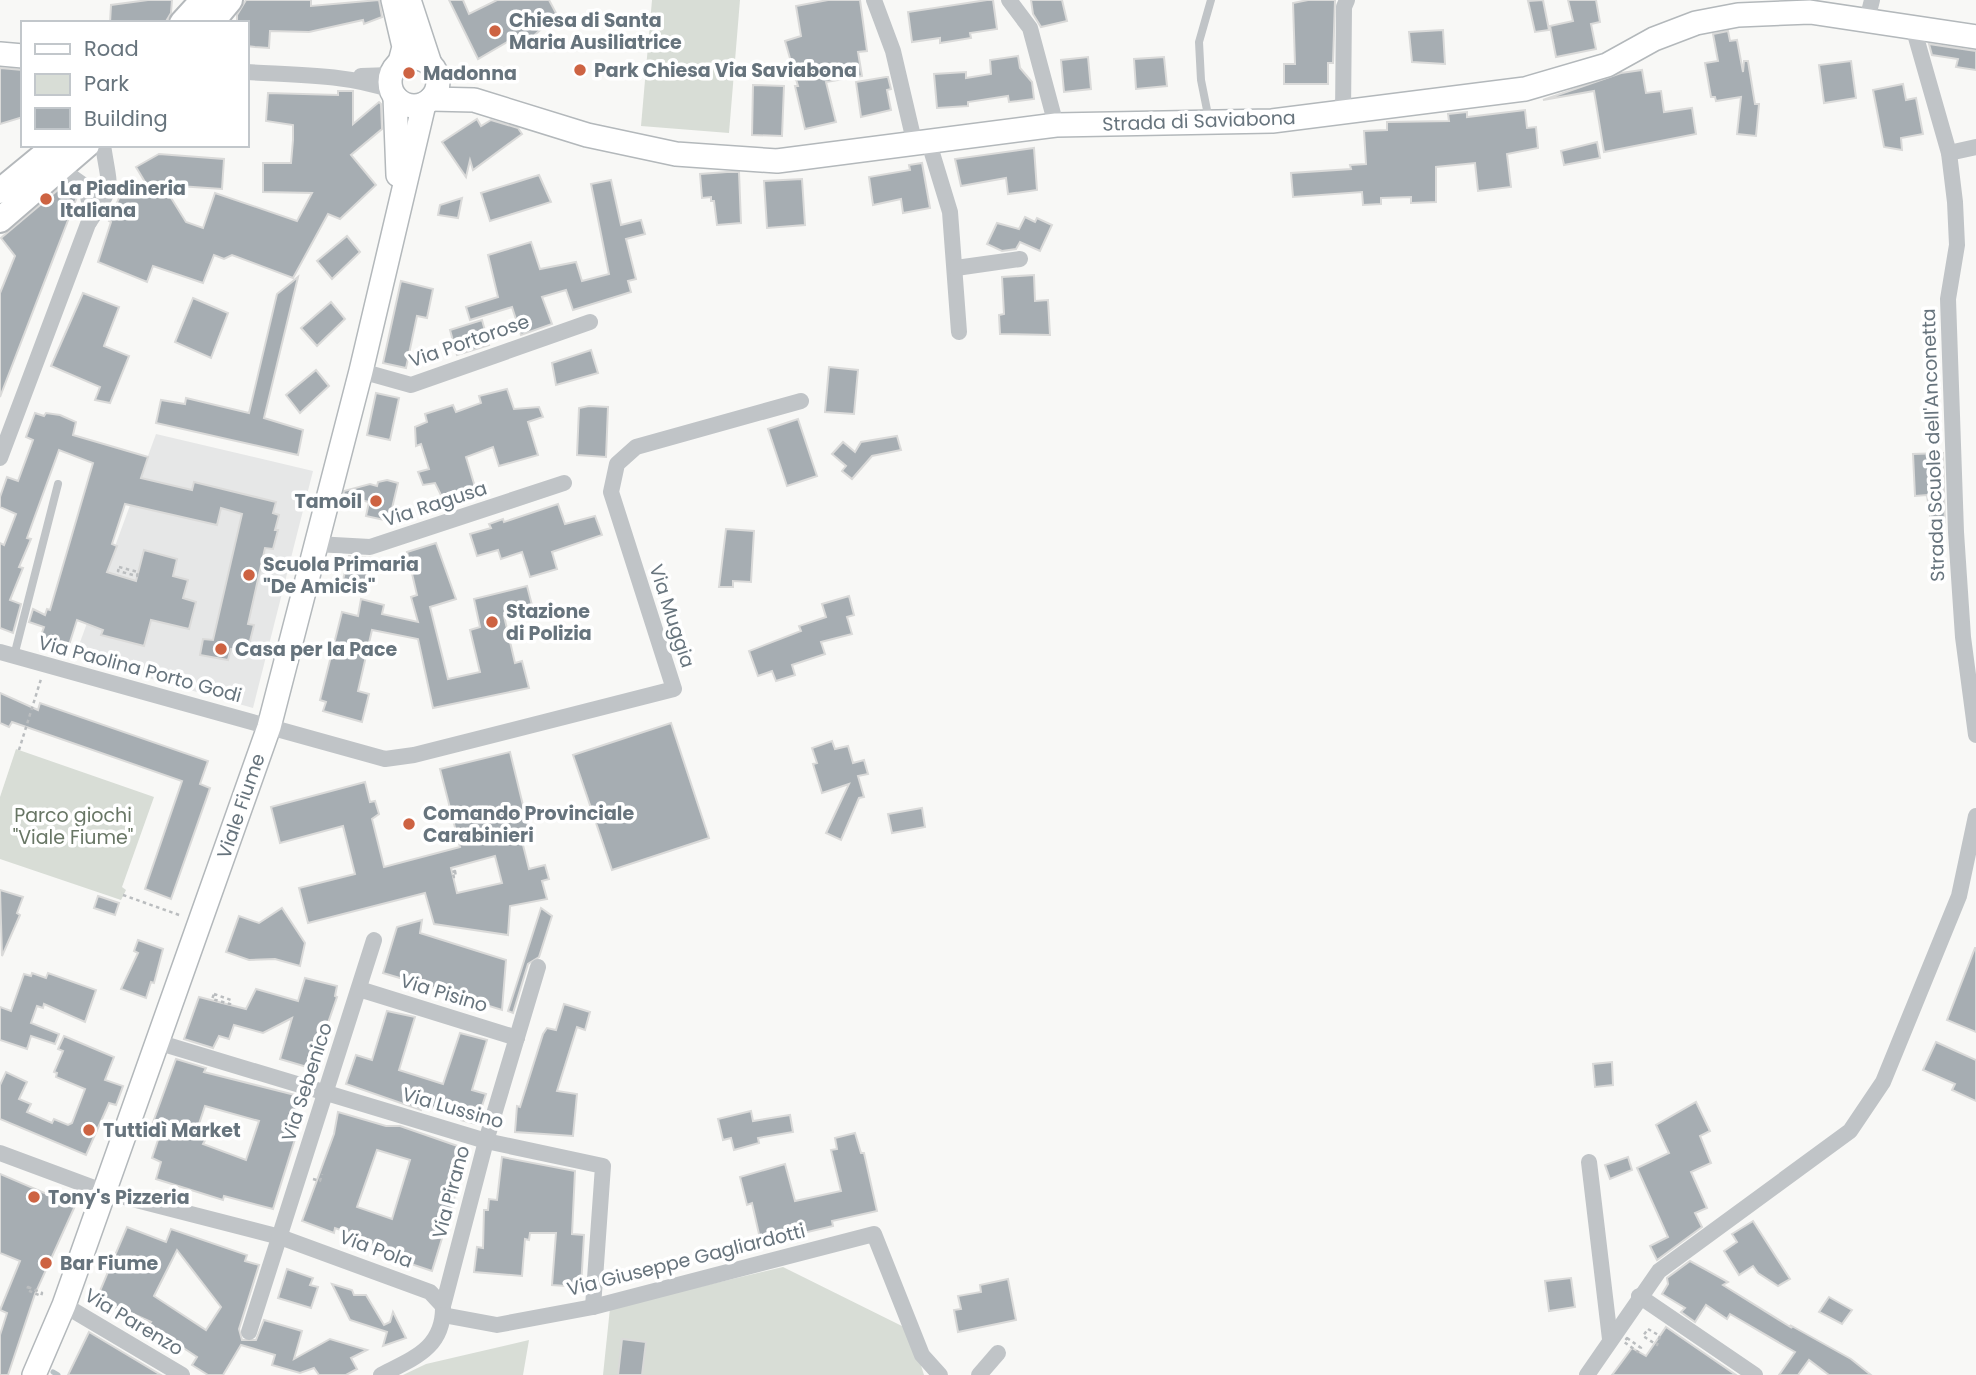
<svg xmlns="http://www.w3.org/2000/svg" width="1976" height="1375" viewBox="0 0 1976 1375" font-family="Poppins,sans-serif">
  <rect width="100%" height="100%" fill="#f8f8f6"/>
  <path fill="#e6e7e7" d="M 156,434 L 313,471 L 253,708 L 148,678 L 144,670 L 136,665 L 123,670 L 75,656 Z"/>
  <g fill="#d8ddd6">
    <path d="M 652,0 L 740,0 L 729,133 L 641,126 Z"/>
    <path d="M 16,749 L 154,797 L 122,887 L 126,890 L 121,900 L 0,859 L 0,797 Z"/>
    <path d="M 783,1267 L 910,1330 L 924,1375 L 603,1375 L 610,1308 Z"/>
    <path d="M 529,1340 L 523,1375 L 403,1375 L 426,1364 Z"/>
  </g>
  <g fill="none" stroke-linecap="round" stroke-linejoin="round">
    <path stroke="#b7c1c5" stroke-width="5" d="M 53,1372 L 58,1375"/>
  </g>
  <g fill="#a6adb2" stroke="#dadad9" stroke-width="2" fill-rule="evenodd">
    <path d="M 148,0 L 172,0 L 171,13 L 165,23 L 110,23 L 111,5 Z"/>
    <path d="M 246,0 L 311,0 L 311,6 L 379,0 L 382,17 L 364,24 L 363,20 L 309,32 L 270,31 L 269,48 L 255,47 L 247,46 L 247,23 L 237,23 L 237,15 Z"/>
    <path d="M 449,0 L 463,0 L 469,14 L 497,0 L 549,0 L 557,15 L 529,40 L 516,44 L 514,38 L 478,59 Z"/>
    <path d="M 828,0 L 860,0 L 867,51 L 858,52 L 862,76 L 826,82 L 836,122 L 805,129 L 795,86 L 798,86 L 785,41 L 801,36 L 796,6 Z"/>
    <path d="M 987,0 L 993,0 L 997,29 L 970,33 L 971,38 L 940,43 L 940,38 L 912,42 L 908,12 Z"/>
    <path d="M 1031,0 L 1062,0 L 1067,21 L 1041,27 L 1033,14 Z"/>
    <path d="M 1308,0 L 1335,0 L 1333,63 L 1328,63 L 1328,84 L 1284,84 L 1284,64 L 1295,64 L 1293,3 Z"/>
    <path d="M 1543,0 L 1549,30 L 1535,32 L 1528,1 Z"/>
    <path d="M 1568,0 L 1596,0 L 1600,22 L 1591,24 L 1596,49 L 1556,57 L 1550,26 L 1573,21 Z"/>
    <path d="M 1443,30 L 1445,64 L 1412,62 L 1409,32 Z"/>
    <path d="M 1728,31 L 1730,41 L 1737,40 L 1743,72 L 1744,61 L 1748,61 L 1755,104 L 1759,104 L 1756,136 L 1737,134 L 1741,97 L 1716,101 L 1715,97 L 1711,97 L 1705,63 L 1718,61 L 1713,34 Z"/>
    <path d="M 1929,44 L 1976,51 L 1976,70 L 1956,67 L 1958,59 L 1932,55 Z"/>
    <path d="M 1018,56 L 1020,68 L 1032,82 L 1034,99 L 1009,102 L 1008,96 L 968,102 L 968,106 L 937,108 L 934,74 L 966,72 L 966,78 L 991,74 L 990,60 Z"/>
    <path d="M 1088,57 L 1091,89 L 1064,92 L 1061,60 Z"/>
    <path d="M 1164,57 L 1167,86 L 1136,89 L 1134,59 Z"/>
    <path d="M 1851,61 L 1856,98 L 1824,103 L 1819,65 Z"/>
    <path d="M 0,68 L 23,70 L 23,117 L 0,124 Z"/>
    <path d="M 1642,70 L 1646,93 L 1661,91 L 1664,112 L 1692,108 L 1696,134 L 1604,152 L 1594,91 L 1543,100 L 1621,73 Z"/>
    <path d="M 886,77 L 888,77 L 891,89 L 887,90 L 891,110 L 861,117 L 856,82 Z"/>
    <path d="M 1903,84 L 1906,100 L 1916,98 L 1923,134 L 1901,138 L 1902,150 L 1884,147 L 1873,90 Z"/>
    <path d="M 753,85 L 784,86 L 782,136 L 752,135 Z"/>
    <path d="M 338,91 L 353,91 L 353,124 L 379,102 L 381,104 L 382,129 L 351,155 L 376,185 L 340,219 L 328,214 L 293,278 L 232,255 L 224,259 L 214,255 L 203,283 L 153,266 L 147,282 L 98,262 L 111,222 L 109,221 L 126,182 L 151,192 L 136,167 L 159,154 L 224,159 L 222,189 L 163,185 L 186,222 L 203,228 L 215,193 L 297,221 L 312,193 L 263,192 L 263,163 L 291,163 L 293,140 L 293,125 L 266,121 L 268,93 L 338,95 Z"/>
    <path d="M 1525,110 L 1527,128 L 1536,127 L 1538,148 L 1507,154 L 1511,187 L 1478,191 L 1475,163 L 1436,167 L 1436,202 L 1411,203 L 1411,197 L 1381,198 L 1381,204 L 1363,205 L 1362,192 L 1293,197 L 1291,173 L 1351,169 L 1350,165 L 1366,164 L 1364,131 L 1387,130 L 1387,122 L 1449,121 L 1448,114 L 1467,112 L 1467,117 Z"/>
    <path d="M 477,119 L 481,126 L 491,120 L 518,128 L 522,134 L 473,170 L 470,160 L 466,177 L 442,142 Z"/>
    <path d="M 1597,142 L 1600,158 L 1564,165 L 1561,151 Z"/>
    <path d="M 1034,148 L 1037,190 L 1008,194 L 1006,178 L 961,186 L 955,159 Z"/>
    <path d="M 922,163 L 930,208 L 903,213 L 901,199 L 873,205 L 869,177 L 910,170 L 909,165 Z"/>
    <path d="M 727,172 L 739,172 L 741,223 L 717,225 L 714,201 L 711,201 L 711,197 L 702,198 L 700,174 Z"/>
    <path d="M 539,175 L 551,202 L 490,221 L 481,193 Z"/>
    <path d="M 802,179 L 805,225 L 767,228 L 764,181 Z"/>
    <path d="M 611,180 L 621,225 L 641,220 L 645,234 L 626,239 L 636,279 L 628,281 L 631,292 L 573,310 L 566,290 L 542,297 L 552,324 L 521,335 L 512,307 L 470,320 L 466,307 L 498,297 L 488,255 L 531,242 L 540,269 L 576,262 L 582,281 L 609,274 L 591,184 Z"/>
    <path d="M 59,189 L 77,197 L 0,397 L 0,293 L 15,256 L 1,238 Z"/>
    <path d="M 462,198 L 458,218 L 438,215 L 440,205 Z"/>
    <path d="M 1025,217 L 1035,222 L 1037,218 L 1052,225 L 1040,251 L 1020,242 L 1016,249 L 1002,251 L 987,244 L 997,223 L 1019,229 Z"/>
    <path d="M 347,236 L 360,252 L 332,279 L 317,261 Z"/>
    <path d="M 1034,275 L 1035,301 L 1048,300 L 1050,335 L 1000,334 L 999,315 L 1004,314 L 1002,277 Z"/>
    <path d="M 298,277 L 264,418 L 303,430 L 298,455 L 156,423 L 161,400 L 185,404 L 186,398 L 249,413 L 277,294 Z"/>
    <path d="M 401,281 L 433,289 L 427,318 L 417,316 L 406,368 L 383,363 Z"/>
    <path d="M 83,293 L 119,307 L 104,346 L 129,356 L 110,403 L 95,400 L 100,387 L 51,366 Z"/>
    <path d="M 193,298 L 228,313 L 211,358 L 175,342 Z"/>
    <path d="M 331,302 L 345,319 L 317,346 L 301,328 Z"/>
    <path d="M 482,320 L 489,345 L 457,355 L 450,330 Z"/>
    <path d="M 591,350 L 598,373 L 556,385 L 552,363 Z"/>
    <path d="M 829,367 L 858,370 L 854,414 L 825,412 Z"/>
    <path d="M 316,370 L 329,386 L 300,413 L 286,395 Z"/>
    <path d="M 507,389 L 514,409 L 539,407 L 543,417 L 528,422 L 538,455 L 499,466 L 493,447 L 466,457 L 475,487 L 442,497 L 435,483 L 423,485 L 418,472 L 429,469 L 421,444 L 416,446 L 415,427 L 427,422 L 425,414 L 453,405 L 456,412 L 481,403 L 479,396 Z"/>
    <path d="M 376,393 L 399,398 L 390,440 L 367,435 Z"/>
    <path d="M 589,406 L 608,407 L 606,457 L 577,455 L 579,408 Z"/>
    <path d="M 35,413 L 44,416 L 46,413 L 60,415 L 76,422 L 73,435 L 148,457 L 141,478 L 192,490 L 194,482 L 276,502 L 273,513 L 279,515 L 275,530 L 278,530 L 273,549 L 265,548 L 248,624 L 254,625 L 247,653 L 231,649 L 228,660 L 200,655 L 203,639 L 213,640 L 242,514 L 221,508 L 217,525 L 125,504 L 112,544 L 117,546 L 107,572 L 136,581 L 144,550 L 177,559 L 173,576 L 188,580 L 183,598 L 196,602 L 189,629 L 151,620 L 144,646 L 101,635 L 103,630 L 77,620 L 69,645 L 40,638 L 44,627 L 29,622 L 33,609 L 45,615 L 47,609 L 50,610 L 93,463 L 59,450 L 27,538 L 31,539 L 19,567 L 23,568 L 10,600 L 21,604 L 13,633 L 0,628 L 0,543 L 4,545 L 16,514 L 0,507 L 0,497 L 7,477 L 18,481 L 33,440 L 26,437 Z"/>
    <path d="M 798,419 L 817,476 L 787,486 L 768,429 Z"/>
    <path d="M 897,436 L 901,450 L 872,456 L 852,479 L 842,471 L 846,466 L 832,454 L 843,442 L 855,452 L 861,442 Z"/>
    <path d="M 1943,453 L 1945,526 L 1932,528 L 1927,495 L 1915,496 L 1913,454 Z"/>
    <path d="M 387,480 L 398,483 L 389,521 L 366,516 L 369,502 L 343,496 L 344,491 L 370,484 L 377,486 L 378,482 Z"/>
    <path d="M 558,504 L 565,524 L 595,516 L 602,535 L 552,552 L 557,569 L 530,577 L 522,552 L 501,559 L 498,550 L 477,556 L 470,534 L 491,528 L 489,524 L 503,519 L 504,522 Z"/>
    <path d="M 726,529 L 754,531 L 751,582 L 733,581 L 733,587 L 719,587 Z"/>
    <path d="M 436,543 L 456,599 L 430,607 L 448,679 L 480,672 L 470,630 L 480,627 L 474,599 L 527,586 L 533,609 L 504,616 L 515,663 L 522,661 L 529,688 L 433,708 L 418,639 L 372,630 L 358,691 L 369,694 L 362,722 L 323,711 L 326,702 L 320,700 L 342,612 L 358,616 L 361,599 L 384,605 L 382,614 L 418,622 L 411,597 L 417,595 L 407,552 Z"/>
    <path d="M 349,556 L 371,558 L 364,585 L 343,580 Z"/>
    <path d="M 849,596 L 854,615 L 847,617 L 852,634 L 821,642 L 825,654 L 792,665 L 795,675 L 776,681 L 772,671 L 758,676 L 749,651 L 801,631 L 799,626 L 826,617 L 822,604 Z"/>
    <path d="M 0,693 L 38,710 L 40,703 L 208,761 L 200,784 L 210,788 L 171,899 L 145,889 L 182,781 L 12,722 L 9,727 L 0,723 Z"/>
    <path d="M 671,723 L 709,838 L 612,870 L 573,755 Z"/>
    <path d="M 832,741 L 835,749 L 848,746 L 853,763 L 864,760 L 868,774 L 858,776 L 864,797 L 859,798 L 841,840 L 826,833 L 849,784 L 822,793 L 813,764 L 817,763 L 812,748 Z"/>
    <path d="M 510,752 L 530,834 L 521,837 L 529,869 L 545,865 L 549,879 L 542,881 L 547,899 L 510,906 L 508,935 L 434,924 L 425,893 L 308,923 L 299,888 L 355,874 L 343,826 L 280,843 L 271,807 L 365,782 L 370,802 L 375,801 L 379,814 L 372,819 L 384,867 L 460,847 L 440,769 ZM 495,856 L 502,883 L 457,893 L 451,868 Z"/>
    <path d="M 922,808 L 925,827 L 892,833 L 888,814 Z"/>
    <path d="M 0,890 L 23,897 L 17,913 L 20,915 L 2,956 Z"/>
    <path d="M 98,896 L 119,903 L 115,915 L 94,908 Z"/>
    <path d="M 282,908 L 305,943 L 300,966 L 275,959 L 249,960 L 226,952 L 239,916 L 259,923 Z"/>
    <path d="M 541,908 L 552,916 L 539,957 L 528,964 L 513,1013 L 508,1011 Z"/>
    <path d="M 422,920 L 420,933 L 506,960 L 502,1010 L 470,1000 L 468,1008 L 444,1001 L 447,992 L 383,973 L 397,927 Z"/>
    <path d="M 138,940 L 163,949 L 154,983 L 151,982 L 146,998 L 121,989 L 138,953 L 134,951 Z"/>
    <path d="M 1975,948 L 1976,948 L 1976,1032 L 1947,1020 Z"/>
    <path d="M 32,973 L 46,978 L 48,973 L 96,990 L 85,1022 L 44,1004 L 43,1008 L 37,1006 L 31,1023 L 59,1034 L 55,1044 L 31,1036 L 27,1049 L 0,1040 L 0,1007 L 11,1011 L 24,974 L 31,976 Z"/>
    <path d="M 305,978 L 337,986 L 335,996 L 337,997 L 320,1046 L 321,1057 L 317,1070 L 280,1059 L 292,1018 L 263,1033 L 234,1025 L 229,1039 L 219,1036 L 213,1048 L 184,1039 L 199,997 L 246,1009 L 256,989 L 298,1001 Z"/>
    <path d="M 564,1004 L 590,1012 L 585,1030 L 577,1027 L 557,1091 L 577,1094 L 573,1136 L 515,1132 L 517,1106 L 520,1107 L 543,1034 L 547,1028 L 556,1030 Z"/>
    <path d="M 387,1011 L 415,1017 L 399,1070 L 443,1084 L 460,1033 L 487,1040 L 472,1090 L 486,1094 L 476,1124 L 461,1120 L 462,1117 L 431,1107 L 430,1110 L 422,1108 L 421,1110 L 346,1084 L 356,1055 L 372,1060 Z"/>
    <path d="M 64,1036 L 114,1057 L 105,1080 L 123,1086 L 116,1105 L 109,1103 L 86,1155 L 0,1119 L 0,1085 L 6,1072 L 27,1082 L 19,1099 L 31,1104 L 27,1112 L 52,1123 L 54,1119 L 68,1125 L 72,1123 L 85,1089 L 56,1077 L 57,1073 L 54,1072 L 63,1051 L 58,1049 Z"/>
    <path d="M 1936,1042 L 1976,1060 L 1976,1101 L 1952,1090 L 1955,1084 L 1923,1070 Z"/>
    <path d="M 176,1059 L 206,1068 L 204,1072 L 299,1096 L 284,1135 L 295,1139 L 273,1209 L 224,1196 L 223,1200 L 156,1179 L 161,1162 L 152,1158 L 162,1128 L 152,1125 ZM 205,1106 L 259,1121 L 246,1160 L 203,1144 L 207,1137 L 196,1133 Z"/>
    <path d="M 1612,1062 L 1613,1085 L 1595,1087 L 1593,1064 Z"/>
    <path d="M 1696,1102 L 1710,1131 L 1700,1136 L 1711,1163 L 1691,1172 L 1707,1208 L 1695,1213 L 1702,1227 L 1657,1260 L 1650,1246 L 1668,1237 L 1637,1168 L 1669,1153 L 1656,1125 Z"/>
    <path d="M 751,1111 L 753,1121 L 790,1115 L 793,1132 L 758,1138 L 759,1143 L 734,1150 L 731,1138 L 723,1140 L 718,1119 Z"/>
    <path d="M 338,1112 L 386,1126 L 400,1126 L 469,1150 L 432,1271 L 399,1260 L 401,1255 L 366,1242 L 367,1239 L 335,1228 L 334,1233 L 302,1221 L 334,1134 ZM 377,1150 L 410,1160 L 392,1219 L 357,1207 Z"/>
    <path d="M 855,1133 L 861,1153 L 864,1153 L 877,1211 L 832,1221 L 833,1226 L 761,1243 L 752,1203 L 747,1205 L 740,1177 L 785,1164 L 795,1201 L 841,1191 L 831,1150 L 837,1149 L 835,1138 Z"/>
    <path d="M 502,1157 L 575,1171 L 572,1234 L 584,1235 L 581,1287 L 552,1285 L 556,1233 L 530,1233 L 529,1240 L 525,1239 L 522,1276 L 474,1272 L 477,1247 L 483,1248 L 484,1210 L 488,1210 L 489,1199 L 497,1200 Z"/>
    <path d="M 1628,1157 L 1632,1170 L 1610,1179 L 1605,1165 Z"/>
    <path d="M 0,1174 L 75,1206 L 35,1294 L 8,1375 L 0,1375 L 0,1335 L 7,1313 L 0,1310 L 20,1261 L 0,1253 Z"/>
    <path d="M 1753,1221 L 1790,1279 L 1778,1286 L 1758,1273 L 1753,1266 L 1739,1275 L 1724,1251 L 1737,1242 L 1732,1234 Z"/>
    <path d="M 127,1227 L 166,1242 L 171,1229 L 247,1255 L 245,1261 L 259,1265 L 239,1329 L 242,1340 L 256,1340 L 264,1320 L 302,1331 L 294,1359 L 330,1339 L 367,1350 L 351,1358 L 357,1369 L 346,1375 L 319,1375 L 314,1368 L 300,1373 L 272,1365 L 275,1355 L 241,1345 L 223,1375 L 208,1375 L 192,1365 L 197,1357 L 173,1341 L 170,1345 L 157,1337 L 158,1334 L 147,1327 L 151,1322 L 97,1298 ZM 177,1250 L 221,1307 L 206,1330 L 154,1296 Z"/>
    <path d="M 1690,1261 L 1728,1282 L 1723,1285 L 1792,1328 L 1790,1325 L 1851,1359 L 1871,1375 L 1829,1375 L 1809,1360 L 1798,1375 L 1779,1375 L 1795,1352 L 1730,1314 L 1727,1319 L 1706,1305 L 1695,1322 L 1681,1312 L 1685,1308 L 1662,1294 L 1668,1284 L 1667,1278 Z"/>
    <path d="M 287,1269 L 313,1278 L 310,1285 L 318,1287 L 311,1308 L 278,1298 Z"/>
    <path d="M 1571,1278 L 1575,1307 L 1549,1311 L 1545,1281 Z"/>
    <path d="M 1008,1279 L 1016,1320 L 958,1332 L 954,1310 L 961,1309 L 958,1296 L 981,1292 L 980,1285 Z"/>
    <path d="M 332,1284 L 352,1290 L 354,1295 L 366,1295 L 384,1325 L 390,1322 L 393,1312 L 406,1338 L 383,1346 L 387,1332 L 350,1320 Z"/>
    <path d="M 1829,1297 L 1852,1310 L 1842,1324 L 1819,1312 Z"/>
    <path d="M 1666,1327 L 1736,1375 L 1612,1375 L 1632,1348 L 1646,1356 Z"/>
    <path d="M 89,1332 L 161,1375 L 68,1375 Z"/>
    <path d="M 622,1339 L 646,1342 L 642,1375 L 618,1375 Z"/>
  </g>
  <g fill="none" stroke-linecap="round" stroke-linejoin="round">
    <defs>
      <g id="secondary">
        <path d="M 393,0 L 404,47 L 400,62"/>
        <path d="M 409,0 L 430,64"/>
        <path d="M 0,54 L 23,56"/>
        <circle cx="414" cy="82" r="24"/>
        <path d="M 395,97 L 398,175"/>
        <path d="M 431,99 L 474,100 L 587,135 L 676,154 L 777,161 L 1056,125 L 1272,121 L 1525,89 L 1607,65 L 1654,39 L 1696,23 L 1738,15 L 1810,12 L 1976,37"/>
        <path d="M 34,1375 L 64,1305 L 269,727 L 361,371 L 424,104"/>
      </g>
      <g id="primary">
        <path d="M 182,23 L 203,0"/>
        <path d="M 211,23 L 230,0"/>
        <path d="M 0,191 L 56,145"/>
        <path d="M 0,220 L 87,145"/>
      </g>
    </defs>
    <use href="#secondary" stroke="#b3b8bb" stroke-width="26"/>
    <use href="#primary" stroke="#b4b8bb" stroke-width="28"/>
    <g stroke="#babdbf" stroke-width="2.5" stroke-dasharray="3.5 3.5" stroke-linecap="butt">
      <path d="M 119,567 L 138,572 L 137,576 L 118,571 Z"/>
      <path d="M 19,750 L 41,679"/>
      <path d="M 455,871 L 456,877 L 454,877 L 452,872 Z"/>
      <path d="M 123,895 L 182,916"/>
      <path d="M 214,994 L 231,1000 L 230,1004 L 212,999 Z"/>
      <path d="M 292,1109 L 295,1110 L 293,1117 L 297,1118 L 296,1121 L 289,1119 Z"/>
      <path d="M 313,1179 L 320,1181 L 322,1174"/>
      <path d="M 28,1287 L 42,1293 L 41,1296 L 27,1290 Z"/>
      <path d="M 97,1298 L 116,1306 L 114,1308 L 96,1300 Z"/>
      <path d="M 1648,1329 L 1660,1336 L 1657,1345 L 1643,1336 Z"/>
      <path d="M 1627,1338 L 1641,1348 L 1638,1352 L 1624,1342 Z"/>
    </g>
    <g stroke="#c0c4c7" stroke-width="8">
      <path d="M 1209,120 L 1201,80 L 1199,42 L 1211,0"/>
      <path d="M 14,656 L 58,484"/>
    </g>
    <g stroke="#c0c4c7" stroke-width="16">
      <path d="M 874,0 L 893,51 L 915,145"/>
      <path d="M 1009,0 L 1030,28 L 1056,125"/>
      <path d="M 1867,20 L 1872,0"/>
      <path d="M 1913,27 L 1949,153 L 1955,202 L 1957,245 L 1948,299 L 1956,532 L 1963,637 L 1976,735"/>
      <path d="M 247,72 C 296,75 345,74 391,90"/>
      <path d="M 361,76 L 391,75"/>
      <path d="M 1343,114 L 1344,7 L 1347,0"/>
      <path d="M 929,143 L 950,212 L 959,332"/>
      <path d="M 1949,153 L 1976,147"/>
      <path d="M 54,175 L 69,175 L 86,187 L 90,206 L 89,222"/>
      <path d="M 956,268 L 1020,259"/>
      <path d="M 361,371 L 411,385 L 590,322"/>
      <path d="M 0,458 L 88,224 C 115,182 110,192 103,145"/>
      <path d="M 316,544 L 370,547 L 564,483"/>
      <path d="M 0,652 L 385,759 L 414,755 L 674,689 L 611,492 L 617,464 L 636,447 L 801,401"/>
      <path d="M 359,989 L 517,1038"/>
      <path d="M 157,1042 L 486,1141 L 603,1166 L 593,1307"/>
      <path d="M 0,1153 L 105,1192 L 280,1237 L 430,1292 L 443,1306 C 444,1348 414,1358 381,1375"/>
      <path d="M 1589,1162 L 1610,1339"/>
      <path d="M 1639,1296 L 1755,1375"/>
      <path d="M 64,1305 L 182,1375"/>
      <path d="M 443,1306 L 486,1141 L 538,967"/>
      <path d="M 443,1315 L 497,1325 L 593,1307 L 874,1234 L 922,1355 L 940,1375"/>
      <path d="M 249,1332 L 374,940"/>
      <path d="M 979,1375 L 998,1353"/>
      <path d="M 1587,1375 L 1659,1271 L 1850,1131 L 1883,1082 L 1959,896 L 1976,816"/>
    </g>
    <use href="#secondary" stroke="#fff" stroke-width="23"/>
    <use href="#primary" stroke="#fff" stroke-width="24"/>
  </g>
  <g fill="#cd6342" stroke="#fff" stroke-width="2.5">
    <circle cx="495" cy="31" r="7"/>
    <circle cx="580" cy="70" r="7"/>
    <circle cx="409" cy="73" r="7"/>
    <circle cx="46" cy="199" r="7"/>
    <circle cx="376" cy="501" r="7"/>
    <circle cx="249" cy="575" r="7"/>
    <circle cx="492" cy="622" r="7"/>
    <circle cx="221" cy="649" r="7"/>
    <circle cx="409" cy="824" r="7"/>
    <circle cx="89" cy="1130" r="7"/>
    <circle cx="34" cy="1197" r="7"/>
    <circle cx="46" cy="1263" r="7"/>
  </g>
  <g text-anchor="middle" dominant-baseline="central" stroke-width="7" stroke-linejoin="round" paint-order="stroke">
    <g font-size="19" font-weight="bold" fill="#67747d" stroke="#fff" text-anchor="start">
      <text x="509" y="20">Chiesa di Santa<tspan x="509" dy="22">Maria Ausiliatrice</tspan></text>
      <text x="594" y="70">Park Chiesa Via Saviabona</text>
      <text x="423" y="73">Madonna</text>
      <text x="60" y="188">La Piadineria<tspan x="60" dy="22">Italiana</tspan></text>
      <text x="362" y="501" text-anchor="end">Tamoil</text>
      <text x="263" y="564">Scuola Primaria<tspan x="263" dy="22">"De Amicis"</tspan></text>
      <text x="506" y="611">Stazione<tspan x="506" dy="22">di Polizia</tspan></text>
      <text x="235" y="649">Casa per la Pace</text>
      <text x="423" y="813">Comando Provinciale<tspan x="423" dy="22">Carabinieri</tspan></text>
      <text x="103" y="1130">Tuttidì Market</text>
      <text x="48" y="1197">Tony's Pizzeria</text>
      <text x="60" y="1263">Bar Fiume</text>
    </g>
    <g font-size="19" fill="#67747d" stroke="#fff">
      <text transform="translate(1199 121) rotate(-2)">Strada di Saviabona</text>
      <text transform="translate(469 341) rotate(-19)">Via Portorose</text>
      <text transform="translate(1933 445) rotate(-92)">Strada Scuole dell'Anconetta</text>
      <text transform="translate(435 504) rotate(-18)">Via Ragusa</text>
      <text transform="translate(672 616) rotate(72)">Via Muggia</text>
      <text transform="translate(140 669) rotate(15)">Via Paolina Porto Godi</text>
      <text transform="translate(241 806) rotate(-71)">Viale Fiume</text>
      <text transform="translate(444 993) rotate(17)">Via Pisino</text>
      <text transform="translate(307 1082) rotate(-72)">Via Sebenico</text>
      <text transform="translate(453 1108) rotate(16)">Via Lussino</text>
      <text transform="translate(451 1192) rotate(-75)">Via Pirano</text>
      <text transform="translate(376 1249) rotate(20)">Via Pola</text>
      <text transform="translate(686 1260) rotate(-14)">Via Giuseppe Gagliardotti</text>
      <text transform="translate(134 1322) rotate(31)">Via Parenzo</text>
    </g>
    <g font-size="19" fill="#687665" stroke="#fff">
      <text x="73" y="815">Parco giochi<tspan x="73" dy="22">"Viale Fiume"</tspan></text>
    </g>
  </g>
  <rect x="21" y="21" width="228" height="126" fill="#ffffff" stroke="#c2c7cb" stroke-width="2"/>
  <rect x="35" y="44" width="35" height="10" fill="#ffffff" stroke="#c2c7cb" stroke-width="2"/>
  <text x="84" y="56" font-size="21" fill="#67747d">Road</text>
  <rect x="35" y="74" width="35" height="21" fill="#d8ddd6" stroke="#c2c7cb" stroke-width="2"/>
  <text x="84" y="91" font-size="21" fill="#67747d">Park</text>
  <rect x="35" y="108" width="35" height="21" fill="#a6adb2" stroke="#c2c7cb" stroke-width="2"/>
  <text x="84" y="126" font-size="21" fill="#67747d">Building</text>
</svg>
